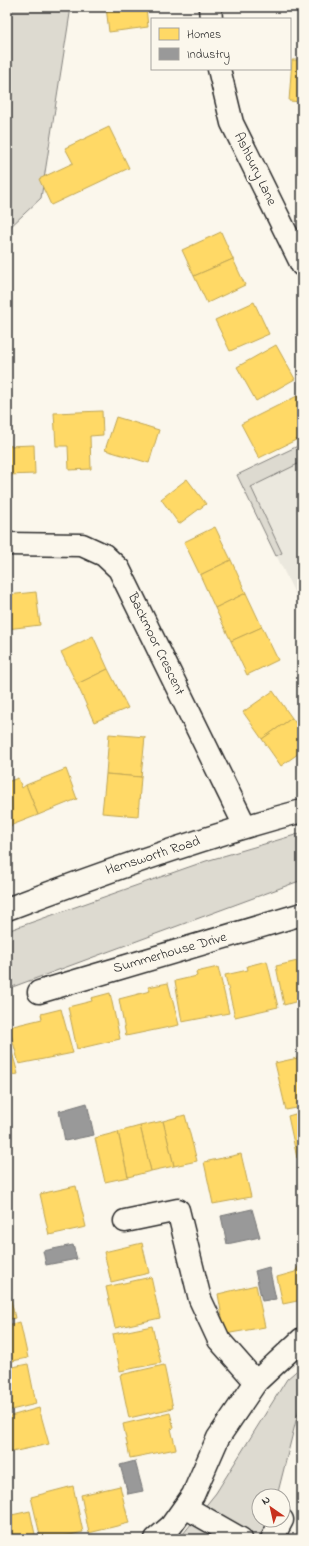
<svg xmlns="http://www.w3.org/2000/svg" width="309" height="1546" viewBox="0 0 309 1546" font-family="'Indie Flower',sans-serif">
  <rect width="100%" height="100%" fill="#fbf7ec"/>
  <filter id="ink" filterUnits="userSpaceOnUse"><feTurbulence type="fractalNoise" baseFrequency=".025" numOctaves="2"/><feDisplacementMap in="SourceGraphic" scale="8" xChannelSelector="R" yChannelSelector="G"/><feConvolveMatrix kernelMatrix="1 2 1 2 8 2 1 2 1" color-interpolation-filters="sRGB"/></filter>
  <g filter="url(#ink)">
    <path fill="#ebe8de" d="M 302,444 L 302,608 L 237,475 Z"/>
    <g fill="#dddad0" stroke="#84827e">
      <path d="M 7,7 L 71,7 L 41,198 L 7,230 Z"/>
      <path d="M 302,444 L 302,462 L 251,487 L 282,553 L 276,556 L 237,475 Z"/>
      <path d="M 302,833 L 302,880 L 7,989 L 7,931 L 206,861 Z"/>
      <path d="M 302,1366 L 302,1397 L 277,1496 L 259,1496 L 259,1520 L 271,1520 L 266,1539 L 179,1539 L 216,1493 L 287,1379 Z"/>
    </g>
    <g fill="#ffd966" stroke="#bfa554">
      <path d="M 106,7 L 146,7 L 148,27 L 109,32 Z"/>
      <path d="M 292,60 L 302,60 L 302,102 L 289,101 Z"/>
      <path d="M 109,127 L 129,168 L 51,205 L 39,179 L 73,163 L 65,148 Z"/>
      <path d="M 221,232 L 233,259 L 194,276 L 182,250 Z"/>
      <path d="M 233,259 L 245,285 L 207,303 L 194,276 Z"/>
      <path d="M 254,302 L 269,334 L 230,351 L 215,320 Z"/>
      <path d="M 276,345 L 295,379 L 256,401 L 237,367 Z"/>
      <path d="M 299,395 L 302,400 L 302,437 L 259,458 L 241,424 Z"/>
      <path d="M 102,411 L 103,435 L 90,436 L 91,469 L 69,470 L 68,446 L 56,446 L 54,413 Z"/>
      <path d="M 116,417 L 159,430 L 149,463 L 105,450 Z"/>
      <path d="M 34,445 L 35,474 L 7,475 L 7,446 Z"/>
      <path d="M 187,479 L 206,504 L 179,524 L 161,499 Z"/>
      <path d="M 215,527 L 231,560 L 200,575 L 184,542 Z"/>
      <path d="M 231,560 L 246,593 L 215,608 L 200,575 Z"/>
      <path d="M 36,592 L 40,625 L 7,629 L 7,595 Z"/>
      <path d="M 246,593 L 262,627 L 231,641 L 215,608 Z"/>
      <path d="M 262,627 L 278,660 L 247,675 L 231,641 Z"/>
      <path d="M 93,636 L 108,669 L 77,684 L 61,652 Z"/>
      <path d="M 108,669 L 128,708 L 94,722 L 77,684 Z"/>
      <path d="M 273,691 L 292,718 L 262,739 L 243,712 Z"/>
      <path d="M 292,718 L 302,732 L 302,751 L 281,766 L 262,739 Z"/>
      <path d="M 109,734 L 145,737 L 141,777 L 106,774 Z"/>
      <path d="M 66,769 L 77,799 L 38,815 L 26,785 Z"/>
      <path d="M 106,774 L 141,777 L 138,816 L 102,813 Z"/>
      <path d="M 18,778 L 22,788 L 26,785 L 38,815 L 7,827 L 7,782 Z"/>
      <path d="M 302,960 L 302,1000 L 284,1005 L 276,966 Z"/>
      <path d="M 267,961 L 278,1007 L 235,1017 L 225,975 L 248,970 L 247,966 Z"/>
      <path d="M 218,967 L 229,1013 L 182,1022 L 175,981 L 197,976 L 196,972 Z"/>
      <path d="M 168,983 L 179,1025 L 126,1036 L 119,999 L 150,991 L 148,987 Z"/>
      <path d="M 110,993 L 120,1039 L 77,1049 L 68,1007 L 92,1001 L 91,998 Z"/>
      <path d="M 61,1009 L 73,1053 L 19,1064 L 9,1027 L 42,1019 L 41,1014 Z"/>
      <path d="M 7,1034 L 18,1074 L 7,1076 Z"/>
      <path d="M 302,1057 L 302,1107 L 286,1110 L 275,1063 Z"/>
      <path d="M 302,1112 L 302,1157 L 297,1158 L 288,1116 Z"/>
      <path d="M 185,1115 L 197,1161 L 174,1166 L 163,1121 Z"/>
      <path d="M 163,1121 L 174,1166 L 151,1171 L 140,1126 Z"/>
      <path d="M 140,1126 L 151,1171 L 128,1177 L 118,1132 Z"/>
      <path d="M 118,1132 L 128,1177 L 105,1182 L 95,1138 Z"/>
      <path d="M 241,1154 L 251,1197 L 213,1204 L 204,1162 Z"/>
      <path d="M 76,1186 L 86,1227 L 49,1235 L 40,1194 Z"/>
      <path d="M 142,1243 L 149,1273 L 111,1282 L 104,1252 Z"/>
      <path d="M 302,1260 L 302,1300 L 283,1304 L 277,1277 L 295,1272 Z"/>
      <path d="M 151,1277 L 160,1318 L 115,1328 L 106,1287 Z"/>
      <path d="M 7,1282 L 15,1318 L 7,1320 Z"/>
      <path d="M 256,1285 L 265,1327 L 225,1334 L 218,1294 Z"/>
      <path d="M 20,1322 L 28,1358 L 7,1362 L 7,1325 Z"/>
      <path d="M 152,1326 L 161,1363 L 120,1371 L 113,1334 Z"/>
      <path d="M 28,1364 L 36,1404 L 7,1411 L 7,1368 Z"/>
      <path d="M 164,1365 L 173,1408 L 129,1418 L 120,1375 Z"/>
      <path d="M 39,1408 L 49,1444 L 7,1453 L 7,1417 Z"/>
      <path d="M 170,1413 L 174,1428 L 171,1429 L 176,1449 L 130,1458 L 123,1424 Z"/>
      <path d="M 73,1486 L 83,1532 L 52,1539 L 41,1539 L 31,1497 Z"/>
      <path d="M 120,1486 L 129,1523 L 89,1533 L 81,1495 Z"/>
      <path d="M 30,1511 L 36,1539 L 7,1539 L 7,1516 Z"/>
    </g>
    <g fill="#999" stroke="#787878">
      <path d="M 87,1103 L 94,1135 L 65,1141 L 59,1111 Z"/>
      <path d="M 252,1209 L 260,1237 L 227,1244 L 221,1216 Z"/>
      <path d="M 73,1245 L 77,1259 L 46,1265 L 43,1251 Z"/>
      <path d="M 269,1267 L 276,1299 L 262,1301 L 255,1271 Z"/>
      <path d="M 135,1461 L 143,1491 L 128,1494 L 120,1465 Z"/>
    </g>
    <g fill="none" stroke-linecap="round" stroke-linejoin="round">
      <defs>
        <g id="street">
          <path d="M 210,7 L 211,19"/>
          <path d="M 219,69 L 232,123 L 302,265"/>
          <path d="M 7,544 L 82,545 L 104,555 L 119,569 L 245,826"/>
          <path d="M 39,992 L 302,914"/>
          <path d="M 125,1221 L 178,1210 L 200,1299 L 219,1340 L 256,1382"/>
          <path d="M 185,1507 L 241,1539"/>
          <path d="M 156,1539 L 171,1526 L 193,1495 L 218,1438 L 256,1382 L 302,1339"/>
          <path d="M 272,1539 L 282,1520"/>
        </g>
        <path id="secondary" d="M 7,909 C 104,872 202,837 302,811"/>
      </defs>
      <use href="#street" stroke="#2b2b2b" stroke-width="25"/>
      <use href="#secondary" stroke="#2b2b2b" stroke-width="25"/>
      <use href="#street" stroke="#fbf7ec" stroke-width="22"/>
      <use href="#secondary" stroke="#fbf7ec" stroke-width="22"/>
    </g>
  </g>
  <g text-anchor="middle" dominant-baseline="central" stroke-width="4" stroke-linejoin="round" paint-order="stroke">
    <g font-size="14" fill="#2b2b2b" stroke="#fbf7ec">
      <text transform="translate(255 169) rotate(64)">Ashbury Lane</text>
      <text transform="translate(156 644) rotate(64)">Backmoor Crescent</text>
      <text transform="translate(153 856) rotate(-18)">Hemsworth Road</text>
      <text transform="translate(170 953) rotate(-16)">Summerhouse Drive</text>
    </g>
  </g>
  <rect width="309" height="1546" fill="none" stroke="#fbf7ec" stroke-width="24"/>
  <rect x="12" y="12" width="285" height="1522" fill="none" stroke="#2b2b2b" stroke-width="1.5" filter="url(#ink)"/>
  <rect x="151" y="18" width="140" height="52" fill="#fbf7ec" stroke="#a8a59f"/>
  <rect x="159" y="28" width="20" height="12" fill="#ffd966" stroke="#a8a59f"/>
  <text x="187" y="38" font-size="12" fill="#2b2b2b">Homes</text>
  <rect x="159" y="48" width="20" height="12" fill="#999999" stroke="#a8a59f"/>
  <text x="187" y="58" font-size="12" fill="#2b2b2b">Industry</text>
  <g transform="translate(271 1508) rotate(326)"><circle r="19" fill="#fbf7ec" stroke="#a8a59f"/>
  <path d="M0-3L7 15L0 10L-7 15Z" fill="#c8321e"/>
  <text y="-6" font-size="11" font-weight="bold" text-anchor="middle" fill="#2b2b2b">N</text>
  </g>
</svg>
